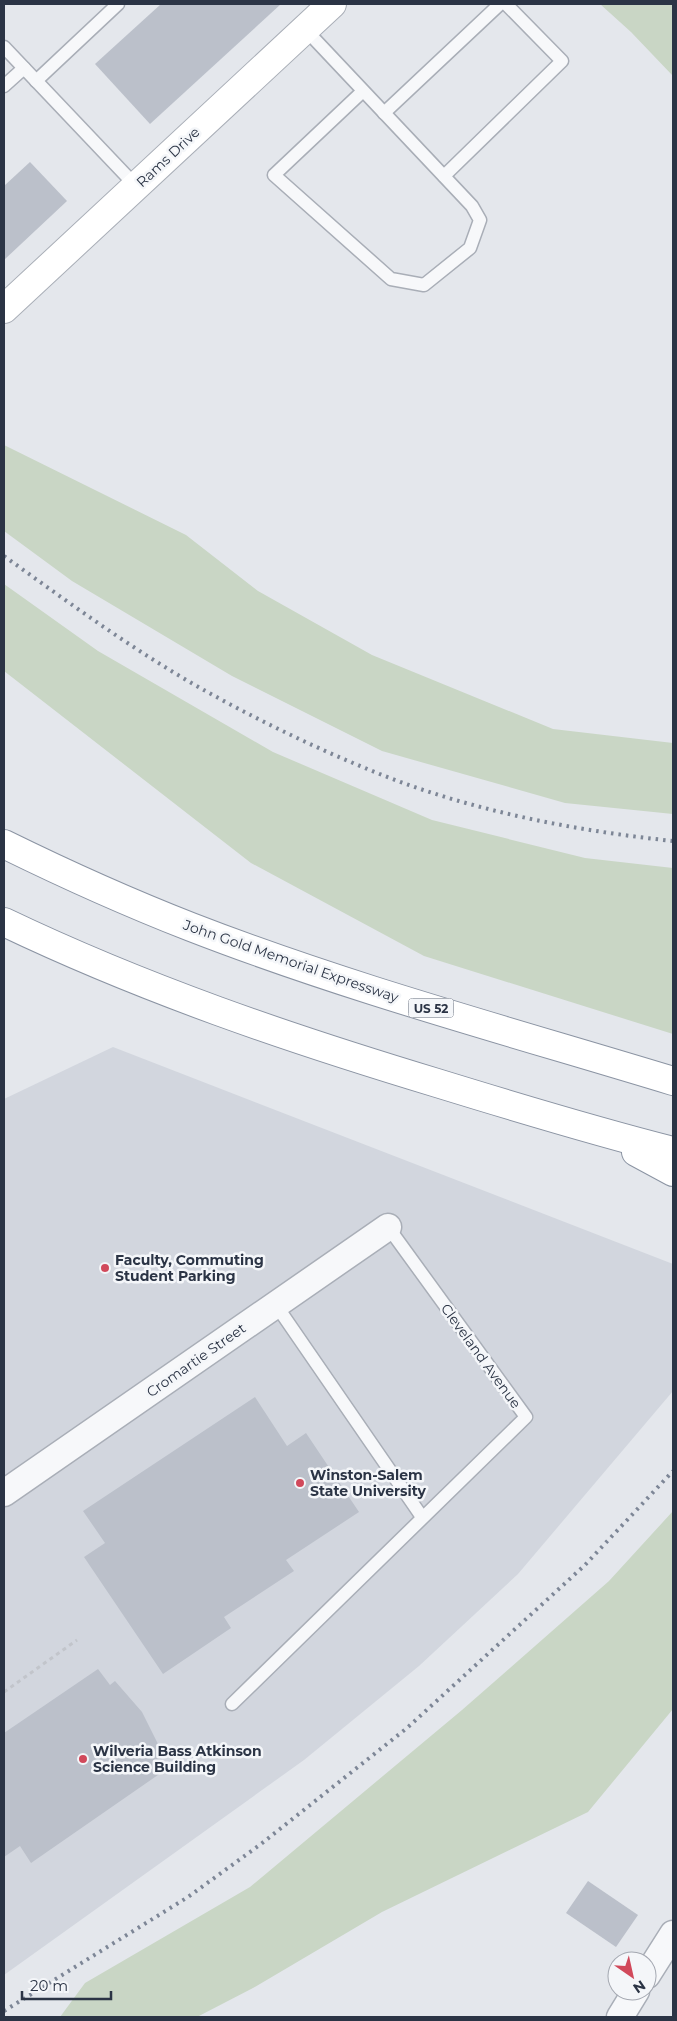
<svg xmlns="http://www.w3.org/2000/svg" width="677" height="2021" viewBox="0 0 677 2021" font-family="Montserrat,sans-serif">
  <rect width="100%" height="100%" fill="#e4e7ec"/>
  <path fill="#d2d6de" d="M 113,1047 L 673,1264 L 673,1391 L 518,1574 L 419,1666 L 304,1760 L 4,1975 L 4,1099 Z"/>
  <g fill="#c9d6c5">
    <path d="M 600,4 L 673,4 L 673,76 L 631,32 Z"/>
    <path d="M 4,445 L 186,535 L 258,591 L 372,655 L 553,729 L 673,743 L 673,814 L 565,803 L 382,751 L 232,676 L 72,581 L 4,531 Z"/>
    <path d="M 4,584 L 98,651 L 273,752 L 432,820 L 585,858 L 673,868 L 673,1034 L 424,956 L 251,863 L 4,671 Z"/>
    <path d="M 673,1511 L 673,1709 L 588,1812 L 382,1912 L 253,1988 L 197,2017 L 60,2017 L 85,1983 L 250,1887 L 462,1710 L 609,1581 Z"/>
  </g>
  <g fill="#bbc0ca">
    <path d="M 161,4 L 281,4 L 150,124 L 95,64 Z"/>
    <path d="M 30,162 L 67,201 L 4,260 L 4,186 Z"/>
    <path d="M 255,1397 L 287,1446 L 306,1433 L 359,1512 L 286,1560 L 294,1571 L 224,1617 L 231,1628 L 163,1674 L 84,1557 L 105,1543 L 83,1511 Z"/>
    <path d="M 98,1669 L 110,1685 L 115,1681 L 142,1712 L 160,1748 L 156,1751 L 168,1768 L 31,1863 L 20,1846 L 4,1857 L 4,1733 Z"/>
    <path d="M 588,1881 L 638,1915 L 616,1947 L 566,1913 Z"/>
  </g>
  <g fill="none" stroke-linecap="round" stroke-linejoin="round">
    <defs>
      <g id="service">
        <path d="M 305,29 L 472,206 L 480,220 L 470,248 L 424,285 L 391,279 L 274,175 L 363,91"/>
        <path d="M 4,47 L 136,186"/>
        <path d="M 36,81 L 118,4"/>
        <path d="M 4,86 L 24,68"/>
        <path d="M 384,113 L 500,4"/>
        <path d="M 444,176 L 562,61 L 506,4"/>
        <path d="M 276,1305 L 422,1517"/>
        <path d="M 232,1704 L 526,1417 L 388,1227"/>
      </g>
      <g id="minor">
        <path d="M 4,1493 L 388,1227"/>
        <path d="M 647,1975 L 673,1934"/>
        <path d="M 620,2017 L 636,1991"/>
      </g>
      <path id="secondary" d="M 4,309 L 332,4"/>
      <g id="motorway">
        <path d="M 4,844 C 65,874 127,902 191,927 C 348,988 512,1032 673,1081"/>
        <path d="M 4,922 C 144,989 288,1038 437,1083 C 515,1107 594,1131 673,1151"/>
        <path d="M 636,1152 L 673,1172"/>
      </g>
    </defs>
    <use href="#service" stroke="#a9aeb7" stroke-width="15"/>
    <use href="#minor" stroke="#a9aeb7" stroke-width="29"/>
    <use href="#secondary" stroke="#a9aeb7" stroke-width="30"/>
    <use href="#motorway" stroke="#8b94a3" stroke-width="30"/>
    <path stroke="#c2c5cb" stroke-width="3" stroke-dasharray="4 4" stroke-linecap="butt" d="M 4,1692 L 77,1640"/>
    <use href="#service" stroke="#f7f8fa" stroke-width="12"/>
    <use href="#minor" stroke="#f7f8fa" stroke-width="26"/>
    <use href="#secondary" stroke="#fff" stroke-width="28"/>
    <use href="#motorway" stroke="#fff" stroke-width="28"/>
    <g stroke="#7d8696" stroke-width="4" stroke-dasharray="2.5 5" stroke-linecap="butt">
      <path d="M 4,556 C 68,602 133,650 202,689 C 254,718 309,745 365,768 C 462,809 569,830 673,841"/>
      <path d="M 4,2011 L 188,1897 L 261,1844 L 407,1728 L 585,1565 L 673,1471"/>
    </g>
  </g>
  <g fill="#d1495b" stroke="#f4f6f9" stroke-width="2">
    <circle cx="105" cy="1268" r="5"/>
    <circle cx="300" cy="1483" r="5"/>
    <circle cx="83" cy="1759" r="5"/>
  </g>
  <g text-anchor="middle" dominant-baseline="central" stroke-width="5" stroke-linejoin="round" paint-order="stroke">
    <rect fill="#f4f6f9" stroke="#676e7b" stroke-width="1" x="408.5" y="998.5" width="45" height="19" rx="4"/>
    <g font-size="12" font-weight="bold" fill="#2b3445">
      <text x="431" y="1008">US 52</text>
    </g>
    <g font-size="14" fill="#2b3445" stroke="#f4f6f9">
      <text transform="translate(168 157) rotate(-43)">Rams Drive</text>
      <text transform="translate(291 961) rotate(19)">John Gold Memorial Expressway</text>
      <text transform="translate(481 1356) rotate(54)">Cleveland Avenue</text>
      <text transform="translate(196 1360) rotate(-35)">Cromartie Street</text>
    </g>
    <g font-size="14" font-weight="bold" fill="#2b3445" stroke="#f4f6f9" text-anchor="start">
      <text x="115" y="1260">Faculty, Commuting<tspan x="115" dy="16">Student Parking</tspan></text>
      <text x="310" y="1475">Winston-Salem<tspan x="310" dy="16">State University</tspan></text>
      <text x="93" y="1751">Wilveria Bass Atkinson<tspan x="93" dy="16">Science Building</tspan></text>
    </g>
  </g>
  <rect width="677" height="2021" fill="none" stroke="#2b3445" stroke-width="10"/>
  <g transform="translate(632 1976) rotate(146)"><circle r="24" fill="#f4f6f9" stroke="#a4a8b1"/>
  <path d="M0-4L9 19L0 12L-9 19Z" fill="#d1495b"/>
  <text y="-8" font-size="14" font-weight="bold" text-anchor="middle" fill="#2b3445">N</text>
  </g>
  <path d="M22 1991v8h89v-8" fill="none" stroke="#2b3445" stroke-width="2.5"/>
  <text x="30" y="1991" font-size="15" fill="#2b3445" stroke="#f4f6f9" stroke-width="4" paint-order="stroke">20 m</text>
</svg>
